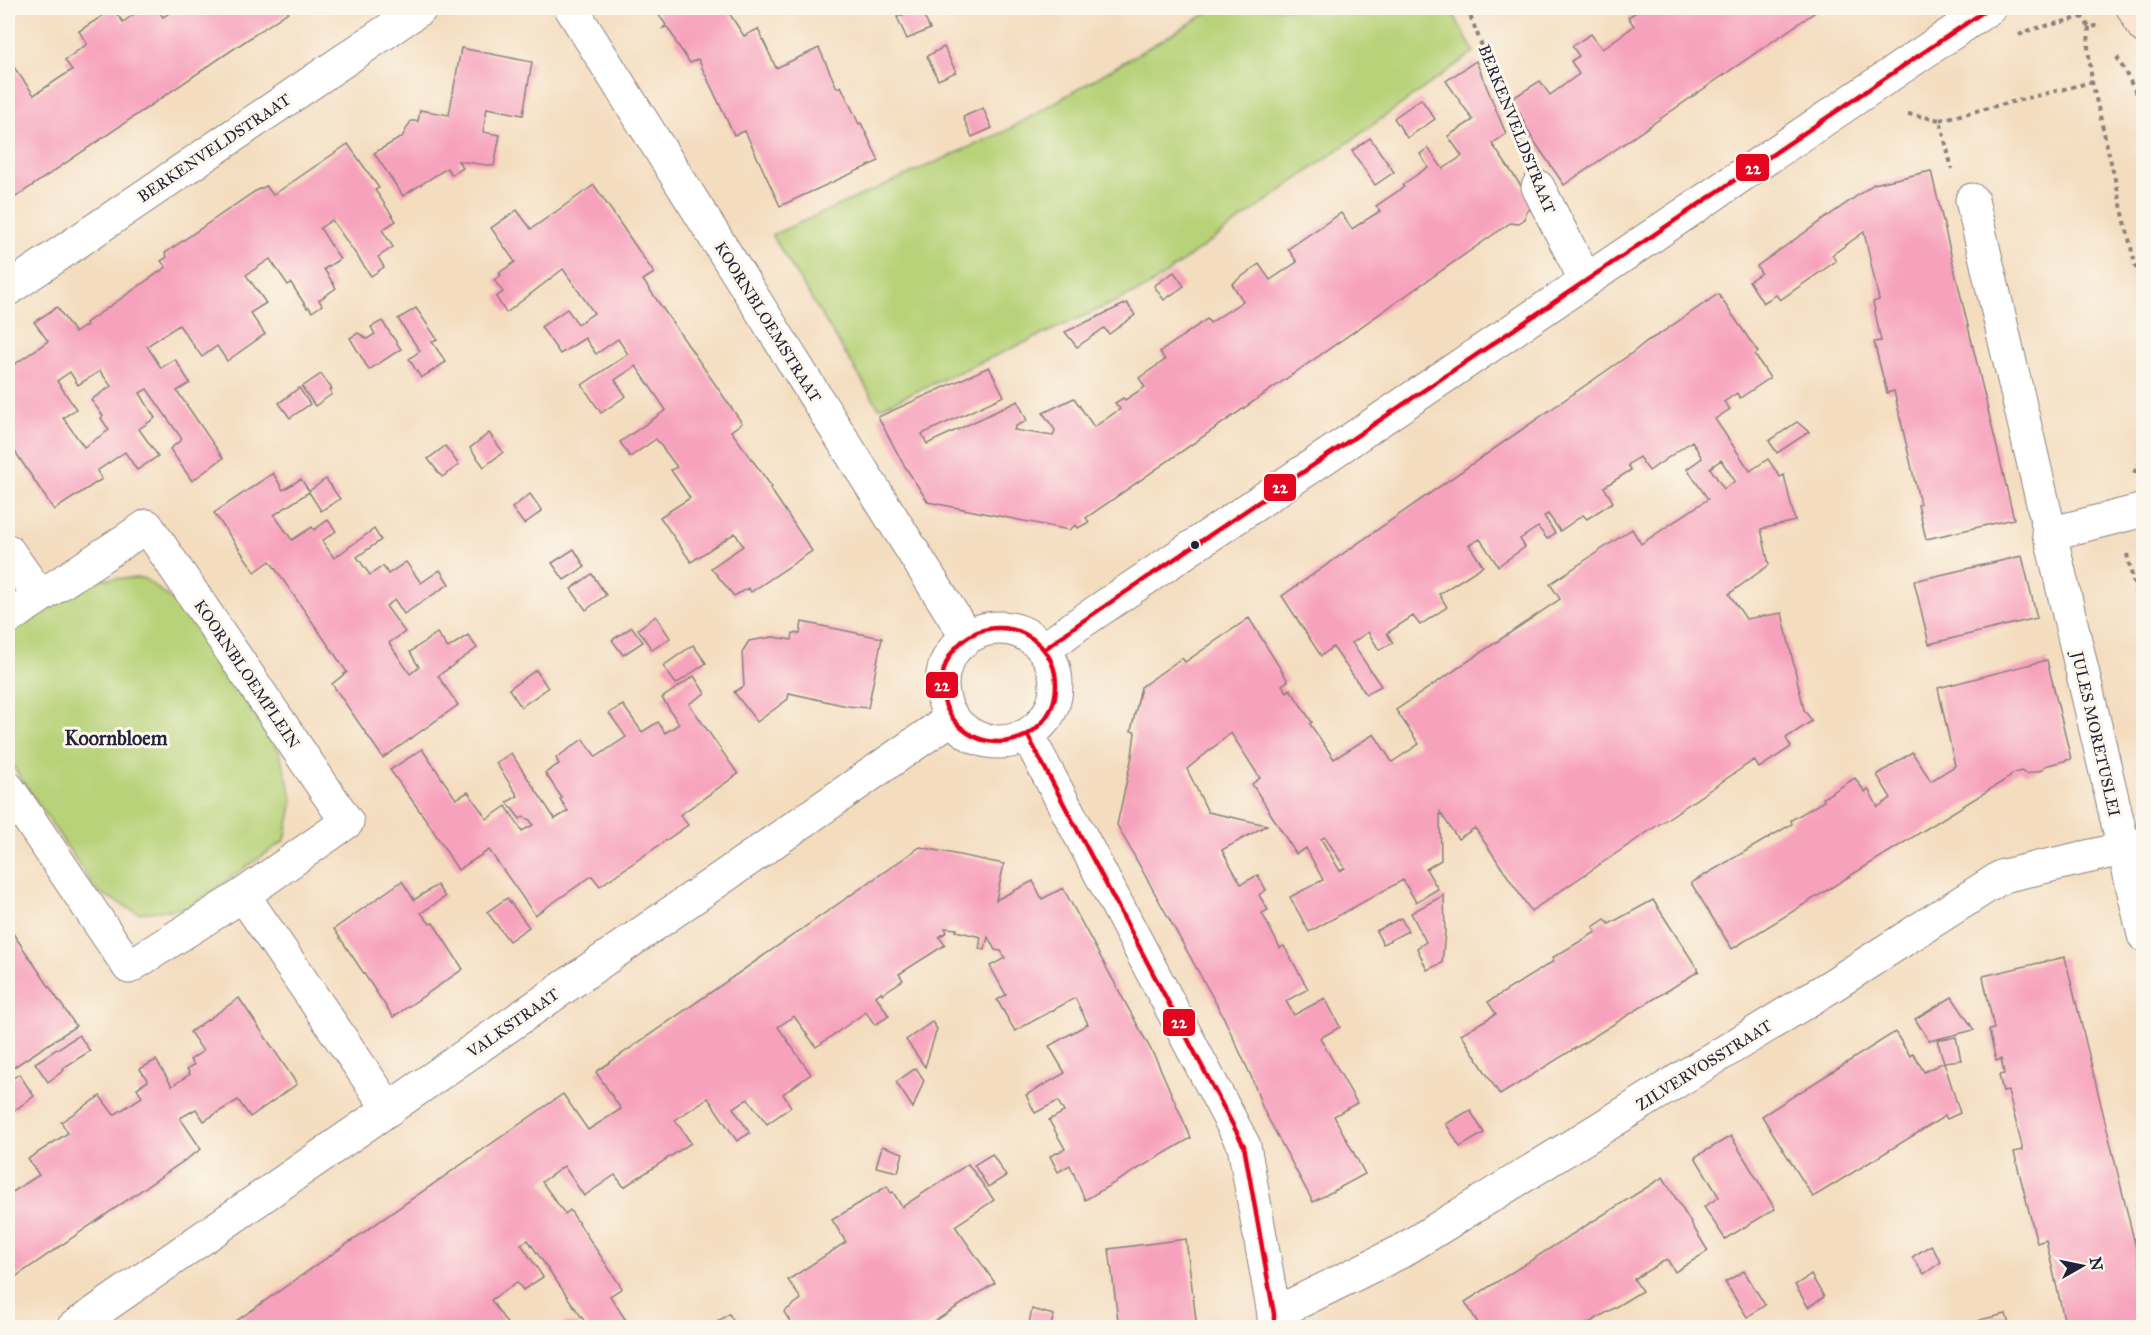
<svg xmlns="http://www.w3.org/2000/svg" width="2151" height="1335" viewBox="0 0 2151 1335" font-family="'IM FELL Great Primer',serif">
  <rect width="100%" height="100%" fill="#fbf7ec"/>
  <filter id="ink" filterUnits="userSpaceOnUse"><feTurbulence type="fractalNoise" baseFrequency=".0167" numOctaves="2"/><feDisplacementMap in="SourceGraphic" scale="12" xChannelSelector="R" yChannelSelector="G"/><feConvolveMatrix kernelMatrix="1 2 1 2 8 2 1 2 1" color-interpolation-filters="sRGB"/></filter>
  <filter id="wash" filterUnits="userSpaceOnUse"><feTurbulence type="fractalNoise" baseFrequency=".008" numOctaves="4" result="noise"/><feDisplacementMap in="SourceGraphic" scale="24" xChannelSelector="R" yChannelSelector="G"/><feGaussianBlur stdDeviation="1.35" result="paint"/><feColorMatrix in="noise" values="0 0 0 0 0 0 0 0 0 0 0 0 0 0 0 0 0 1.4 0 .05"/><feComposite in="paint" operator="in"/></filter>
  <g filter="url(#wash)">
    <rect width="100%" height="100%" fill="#f4ddbf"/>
    <g fill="#b7d278" stroke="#6c7a5a" stroke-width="1.5">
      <path d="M 1216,8 L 1450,8 L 1474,52 L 1146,288 L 879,408 L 772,235 L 1008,130 Z"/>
      <path d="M 144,578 L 183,608 L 279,751 L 293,800 L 285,840 L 187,908 L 138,913 L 97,891 L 8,759 L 8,633 L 90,579 Z"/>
    </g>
    <g id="blocks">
      <g fill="#f7a2bc" fill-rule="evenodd">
        <path d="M 143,8 L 156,8 L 163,17 L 177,8 L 294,8 L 8,202 L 8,69 L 13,66 L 34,95 L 72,70 L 65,60 L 87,44 L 79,31 L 113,9 L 123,22 Z"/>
        <path d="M 654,8 L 738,8 L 729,13 L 744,36 L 758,29 L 776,68 L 819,48 L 837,88 L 841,86 L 859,124 L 861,123 L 879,161 L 780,206 L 745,131 L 734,135 L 698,59 L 690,63 L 675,41 L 675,39 L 667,27 L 663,28 L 666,25 Z"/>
        <path d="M 920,8 L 930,29 L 907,39 L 897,17 Z"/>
        <path d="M 1643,8 L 1821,8 L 1564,185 L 1530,135 L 1513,98 L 1540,81 L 1550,95 L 1579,74 L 1571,61 L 1579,56 L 1572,46 L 1591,34 L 1602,49 L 1634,26 L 1628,17 Z"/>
        <path d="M 944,47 L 956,72 L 938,80 L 927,56 Z"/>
        <path d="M 461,48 L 532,62 L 523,115 L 487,108 L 483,132 L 500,135 L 494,166 L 458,161 L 463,168 L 452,175 L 447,168 L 403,196 L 374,153 L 402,137 L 411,121 L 418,121 L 420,110 L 449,115 Z"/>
        <path d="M 1476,61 L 1506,134 L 1492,144 L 1535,206 L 1526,212 L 1525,219 L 1517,224 L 1510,223 L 1086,518 L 1089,522 L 1078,528 L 1076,525 L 1069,530 L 928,502 L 904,465 L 878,417 L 989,367 L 1004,396 L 922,434 L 927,444 L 1018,401 L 1027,421 L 1016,426 L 1014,430 L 1053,436 L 1055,430 L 1043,413 L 1074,398 L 1094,427 L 1120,409 L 1115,403 L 1123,398 L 1125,400 L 1145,387 L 1139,378 L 1165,360 L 1160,352 L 1207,319 L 1210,323 L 1243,301 L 1232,284 L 1259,264 L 1270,280 L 1297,262 L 1288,249 L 1341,213 L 1352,229 L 1380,211 L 1376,206 L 1404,187 L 1402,185 L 1428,167 L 1420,154 L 1428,148 L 1443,169 L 1462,156 L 1448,136 L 1473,120 L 1446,81 Z"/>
        <path d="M 1421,99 L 1435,119 L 1407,138 L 1394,118 Z"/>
        <path d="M 983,108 L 992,128 L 972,137 L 963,117 Z"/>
        <path d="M 1370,138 L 1394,172 L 1375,185 L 1352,151 Z"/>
        <path d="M 348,144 L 379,188 L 375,190 L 396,221 L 382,230 L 393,247 L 378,257 L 384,267 L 371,276 L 332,220 L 320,228 L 340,259 L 324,269 L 336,288 L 319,300 L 322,305 L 312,312 L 309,307 L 307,308 L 291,283 L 288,285 L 270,259 L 246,275 L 266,303 L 250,313 L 265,334 L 227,361 L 217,346 L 202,357 L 179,325 L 147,346 L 161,368 L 175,359 L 190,383 L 177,391 L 223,458 L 192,481 L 170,449 L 182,439 L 147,389 L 140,393 L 155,418 L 139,429 L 158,456 L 137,470 L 125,452 L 97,471 L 102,479 L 54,510 L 8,441 L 8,369 L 48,341 L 34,322 L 57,307 L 75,333 L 87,325 L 86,323 L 166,267 L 161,261 L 167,257 L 165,253 L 254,192 L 266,186 L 273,195 ZM 100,371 L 111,386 L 91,400 L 103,416 L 101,418 L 109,430 L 84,447 L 63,418 L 76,409 L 57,381 L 70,372 L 78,385 Z"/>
        <path d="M 1931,171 L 2014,519 L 1926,539 L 1918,505 L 1920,504 L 1894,391 L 1887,393 L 1874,342 L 1881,341 L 1873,302 L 1879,300 L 1864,232 L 1832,255 L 1836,261 L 1780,300 L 1776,295 L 1763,303 L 1749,281 L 1761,273 L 1757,266 L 1874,184 Z"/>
        <path d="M 594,185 L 654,273 L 643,280 L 742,423 L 731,431 L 772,487 L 770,488 L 812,551 L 751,592 L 748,588 L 734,596 L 711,568 L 743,546 L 735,533 L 691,562 L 660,517 L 690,498 L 671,470 L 677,467 L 656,439 L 630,457 L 620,442 L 666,410 L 636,366 L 615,380 L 626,396 L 601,413 L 582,385 L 628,354 L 618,339 L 596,354 L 585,338 L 560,354 L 541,327 L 567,309 L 578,324 L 594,313 L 563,269 L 506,313 L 496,297 L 503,292 L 494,280 L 501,275 L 499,273 L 515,262 L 491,228 L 517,210 L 531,229 Z"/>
        <path d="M 1174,272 L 1184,286 L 1164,300 L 1154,286 Z"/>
        <path d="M 1718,294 L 1758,352 L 1755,355 L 1770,378 L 1740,398 L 1737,393 L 1724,402 L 1730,409 L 1715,419 L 1750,471 L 1768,459 L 1780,477 L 1784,475 L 1795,521 L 1761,529 L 1769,565 L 1729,594 L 1746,619 L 1782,613 L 1804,710 L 1812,721 L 1786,738 L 1791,747 L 1759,768 L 1754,760 L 1531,911 L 1475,828 L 1458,839 L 1440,812 L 1441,860 L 1426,869 L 1438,889 L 1416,902 L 1403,880 L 1309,932 L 1290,897 L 1323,880 L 1306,848 L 1296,854 L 1252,784 L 1260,778 L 1231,733 L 1187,769 L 1208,812 L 1267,825 L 1222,850 L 1241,884 L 1258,875 L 1266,890 L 1259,895 L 1268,910 L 1262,913 L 1280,948 L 1284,946 L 1308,989 L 1286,1001 L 1294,1015 L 1325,998 L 1340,1027 L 1320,1038 L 1357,1103 L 1334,1116 L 1365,1174 L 1313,1202 L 1263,1109 L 1251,1076 L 1223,1016 L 1117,825 L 1132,756 L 1135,732 L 1131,731 L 1141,687 L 1182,658 L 1185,662 L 1249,618 L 1288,681 L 1282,685 L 1287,692 L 1290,689 L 1312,722 L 1310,724 L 1334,759 L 1374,734 L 1392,762 L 1419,744 L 1396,710 L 1560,599 L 1550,584 L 1605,547 L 1632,529 L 1641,544 L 1708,499 L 1687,469 L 1702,458 L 1692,441 L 1649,471 L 1639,457 L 1628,465 L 1631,470 L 1604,487 L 1613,502 L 1587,519 L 1583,515 L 1560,531 L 1548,514 L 1544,516 L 1555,533 L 1547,539 L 1538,527 L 1520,539 L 1525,547 L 1498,566 L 1480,539 L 1469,545 L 1483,566 L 1439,594 L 1447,607 L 1420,625 L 1413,616 L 1387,633 L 1393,643 L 1379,650 L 1368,632 L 1352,643 L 1381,686 L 1366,694 L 1333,647 L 1321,656 L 1282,596 L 1632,353 L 1647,341 L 1658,335 ZM 1721,460 L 1735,481 L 1724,489 L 1710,468 ZM 1325,837 L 1345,868 L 1340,871 L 1321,839 Z"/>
        <path d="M 1127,303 L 1135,315 L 1109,334 L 1104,328 L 1077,347 L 1065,332 Z"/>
        <path d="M 416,308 L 437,339 L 432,342 L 446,362 L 421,378 L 409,359 L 420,351 L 398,319 Z"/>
        <path d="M 382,321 L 401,349 L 369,370 L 350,338 L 358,333 L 367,339 L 375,334 L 371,327 Z"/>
        <path d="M 321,374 L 332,389 L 330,390 L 332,394 L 315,406 L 302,387 Z"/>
        <path d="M 299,388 L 310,404 L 290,418 L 279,403 Z"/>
        <path d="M 1797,422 L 1809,432 L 1777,453 L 1769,441 Z"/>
        <path d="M 489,433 L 503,452 L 484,467 L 470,448 Z"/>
        <path d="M 445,446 L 459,465 L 442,477 L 428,459 Z"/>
        <path d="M 273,473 L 283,490 L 301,479 L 309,491 L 326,479 L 340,499 L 321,511 L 309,492 L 274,515 L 292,540 L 312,527 L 314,530 L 328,520 L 336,531 L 322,541 L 334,558 L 374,529 L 381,540 L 357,557 L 370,575 L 383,566 L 388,574 L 406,562 L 421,583 L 440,570 L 449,584 L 404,614 L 395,600 L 386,606 L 405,632 L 389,643 L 410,674 L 419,667 L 410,652 L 437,633 L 448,648 L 468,635 L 477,648 L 438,676 L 458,705 L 383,758 L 332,684 L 347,672 L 270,561 L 255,572 L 214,513 Z"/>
        <path d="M 530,494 L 542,511 L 524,524 L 512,508 Z"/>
        <path d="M 574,549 L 585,567 L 564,580 L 552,563 Z"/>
        <path d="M 2022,556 L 2037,618 L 1929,644 L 1914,581 Z"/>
        <path d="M 592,574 L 606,595 L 586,610 L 571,589 Z"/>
        <path d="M 656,616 L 670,638 L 652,650 L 638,629 Z"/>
        <path d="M 802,622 L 882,638 L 868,708 L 847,706 L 789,693 L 788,699 L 757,722 L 734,692 L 744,686 L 742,652 L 749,641 L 773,637 L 792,640 L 793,633 L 800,634 Z"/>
        <path d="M 632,627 L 643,642 L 623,655 L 612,640 Z"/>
        <path d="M 693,645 L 706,663 L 676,684 L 663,666 Z"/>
        <path d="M 2047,660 L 2071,759 L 2045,766 L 2042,770 L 2026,774 L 2021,771 L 2012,774 L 2010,777 L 1732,949 L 1691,883 L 1792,824 L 1791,820 L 1824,801 L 1823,798 L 1855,778 L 1865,792 L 1868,789 L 1878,807 L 1891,798 L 1877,775 L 1912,752 L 1931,781 L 1955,766 L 1938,688 Z"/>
        <path d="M 536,670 L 548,688 L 521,707 L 509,689 Z"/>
        <path d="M 694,676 L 705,693 L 689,704 L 738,774 L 680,815 L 688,825 L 600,886 L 592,876 L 535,915 L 489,850 L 458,870 L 427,821 L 390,770 L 422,749 L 456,799 L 468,792 L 487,819 L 506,806 L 522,831 L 533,825 L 530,820 L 523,817 L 520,819 L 507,802 L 518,796 L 496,763 L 511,753 L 555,819 L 568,811 L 560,799 L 562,798 L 545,773 L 559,764 L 556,758 L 583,739 L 596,757 L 626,737 L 609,713 L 623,705 L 642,732 L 658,722 L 665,733 L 679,724 L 662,698 Z"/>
        <path d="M 920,847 L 1004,864 L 996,900 L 1033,881 L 1042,899 L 1063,888 L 1157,1061 L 1191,1138 L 1085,1200 L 1070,1165 L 1058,1172 L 1050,1156 L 1065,1149 L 1049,1120 L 1064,1112 L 1058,1101 L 1035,1113 L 1026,1095 L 1065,1073 L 1049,1046 L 1088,1024 L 1075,998 L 1015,1031 L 997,1000 L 1006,995 L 990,966 L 1005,958 L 1001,951 L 995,950 L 988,937 L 985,950 L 979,949 L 981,937 L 956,931 L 957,929 L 945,928 L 947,932 L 939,937 L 945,945 L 899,974 L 903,980 L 882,994 L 881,992 L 876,996 L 889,1016 L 875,1025 L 866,1012 L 816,1047 L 794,1016 L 778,1027 L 811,1074 L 783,1094 L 791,1107 L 767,1124 L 748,1099 L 733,1108 L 750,1133 L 737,1141 L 708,1098 L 675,1120 L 691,1143 L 624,1187 L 615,1175 L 584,1196 L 564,1166 L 542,1182 L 565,1214 L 570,1210 L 622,1288 L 610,1296 L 631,1328 L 589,1328 L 528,1240 L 521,1244 L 543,1277 L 523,1290 L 517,1282 L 491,1300 L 510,1328 L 226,1328 L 563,1094 L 588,1130 L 621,1109 L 596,1072 Z"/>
        <path d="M 402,881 L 414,900 L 437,885 L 445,897 L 421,913 L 430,924 L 433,923 L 463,969 L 393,1017 L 334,929 Z"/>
        <path d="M 1444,895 L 1445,932 L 1442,963 L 1427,970 L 1417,948 L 1426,942 L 1411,913 Z"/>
        <path d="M 507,898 L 529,927 L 509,941 L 487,912 Z"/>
        <path d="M 1653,900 L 1699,971 L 1500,1095 L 1461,1034 L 1496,1014 L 1488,1002 L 1554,961 L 1552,958 L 1596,932 L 1593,927 L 1605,919 L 1609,924 Z"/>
        <path d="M 1401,918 L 1408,931 L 1383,944 L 1376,931 Z"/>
        <path d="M 8,926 L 76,1026 L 8,1071 Z"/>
        <path d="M 2065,957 L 2144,1281 L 2144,1328 L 2066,1328 L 2046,1240 L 2037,1243 L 2014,1152 L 2023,1150 L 2008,1091 L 2003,1092 L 1999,1075 L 2004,1074 L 2001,1059 L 1996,1061 L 1989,1030 L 1994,1029 L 1983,976 Z"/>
        <path d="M 1952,997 L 1974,1030 L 1929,1041 L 1915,1019 Z"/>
        <path d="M 239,998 L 297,1084 L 250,1117 L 238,1100 L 204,1121 L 196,1109 L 180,1118 L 201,1149 L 8,1282 L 8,1189 L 11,1193 L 39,1175 L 28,1159 L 68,1133 L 61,1122 L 100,1096 L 114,1115 L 142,1097 L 137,1088 L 148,1081 L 140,1069 L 156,1060 L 172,1086 L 190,1074 L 187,1069 L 194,1065 L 190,1060 L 203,1051 L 190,1032 Z"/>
        <path d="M 932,1022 L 937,1029 L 925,1067 L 906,1040 Z"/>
        <path d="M 1895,1032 L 1910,1056 L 1913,1053 L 1924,1072 L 1944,1062 L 1960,1113 L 1947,1119 L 1945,1116 L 1813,1197 L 1762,1116 Z"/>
        <path d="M 79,1035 L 90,1051 L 63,1068 L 64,1070 L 48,1082 L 35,1063 Z"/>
        <path d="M 1956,1037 L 1961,1060 L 1944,1062 L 1937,1040 Z"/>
        <path d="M 916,1068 L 924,1080 L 913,1108 L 896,1082 Z"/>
        <path d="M 19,1074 L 34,1096 L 15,1110 L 8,1100 L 8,1082 Z"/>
        <path d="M 1470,1110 L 1484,1133 L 1460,1147 L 1446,1124 Z"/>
        <path d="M 1731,1136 L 1775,1209 L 1725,1239 L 1704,1207 L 1719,1197 L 1695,1157 Z"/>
        <path d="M 882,1146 L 903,1153 L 898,1172 L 876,1167 Z"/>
        <path d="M 992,1154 L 1006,1176 L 988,1187 L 974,1165 Z"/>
        <path d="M 968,1164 L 994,1200 L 955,1226 L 995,1283 L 924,1328 L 820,1328 L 818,1325 L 814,1328 L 794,1328 L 784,1312 L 801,1299 L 788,1280 L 846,1242 L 832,1220 L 887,1186 L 891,1193 L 893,1192 L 902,1207 Z"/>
        <path d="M 1663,1177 L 1708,1251 L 1675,1272 L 1667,1259 L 1634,1279 L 1642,1291 L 1581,1328 L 1471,1328 L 1478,1323 L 1465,1302 Z"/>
        <path d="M 1186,1239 L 1197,1328 L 1119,1328 L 1109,1249 Z"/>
        <path d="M 1931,1245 L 1941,1262 L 1924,1274 L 1912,1257 Z"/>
        <path d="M 1744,1271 L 1765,1305 L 1747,1317 L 1725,1282 Z"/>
        <path d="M 1811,1275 L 1824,1297 L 1808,1307 L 1795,1285 Z"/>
        <path d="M 1032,1309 L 1054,1315 L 1050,1328 L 1028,1328 Z"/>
        <path d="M 729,1314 L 738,1328 L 708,1328 Z"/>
        <path d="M 2006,1314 L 2010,1328 L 1981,1328 L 1979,1320 Z"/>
        <path d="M 565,1323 L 578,1324 L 579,1328 L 558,1328 Z"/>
      </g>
    </g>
  </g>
  <g filter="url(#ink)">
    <use href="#blocks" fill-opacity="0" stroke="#8b807d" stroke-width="1.5"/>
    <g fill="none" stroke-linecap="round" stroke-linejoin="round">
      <defs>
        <g id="minor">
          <path d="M 571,8 L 966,636"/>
          <path d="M 1538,187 L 1586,281"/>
          <path d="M 1972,200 L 2144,935"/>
          <path d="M 8,289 L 421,8"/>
          <path d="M 2049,534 L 2144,510"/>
          <path d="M 8,551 L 39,595"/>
          <path d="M 8,618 L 147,526 L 347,822 L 243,895 L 129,967 L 8,788"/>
          <circle cx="999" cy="685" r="57"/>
          <path d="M 1045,649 L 1077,625 L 1989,8"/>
          <path d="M 1028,736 L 1244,1146 L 1274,1314 L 1274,1328"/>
          <path d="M 243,895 L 389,1109"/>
          <path d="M 1274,1314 L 1400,1252 L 1828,988 L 2003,876 L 2144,844"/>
          <path d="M 73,1328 L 952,718"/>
        </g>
        <path id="secondary" d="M 2133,8 L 2144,27"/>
      </defs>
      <use href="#minor" stroke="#8b807d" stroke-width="35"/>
      <use href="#secondary" stroke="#8b807d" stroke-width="35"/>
      <g stroke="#8b807d" stroke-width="4" stroke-dasharray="4.5 4.5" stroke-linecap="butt">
        <path d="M 1467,8 L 1524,152"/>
        <path d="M 2076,8 L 2089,27 L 2097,26"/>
        <path d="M 2089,27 L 2088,47 L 2092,82 L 2144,302"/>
        <path d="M 2019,35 L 2030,30 L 2082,17"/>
        <path d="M 2117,57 L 2144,107"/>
        <path d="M 1908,114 L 1940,120 L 1952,169"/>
        <path d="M 1940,120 L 2092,82"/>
        <path d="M 2134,473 L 2144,455"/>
        <path d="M 2127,554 L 2144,629"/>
      </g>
      <use href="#minor" stroke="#fff" stroke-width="33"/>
      <use href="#secondary" stroke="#fce5cf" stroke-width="33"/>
      <defs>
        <g id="bus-1">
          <circle cx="999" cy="685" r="57"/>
          <path d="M 1045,649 L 1077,625 L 1989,8"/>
          <path d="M 1028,736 L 1244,1146 L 1274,1314 L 1274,1328"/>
        </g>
      </defs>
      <use href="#bus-1" stroke="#fbf7ec" stroke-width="9"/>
      <use href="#bus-1" stroke="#e40521" stroke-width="4.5"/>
    </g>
  </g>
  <circle fill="#22223b" stroke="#fbf7ec" stroke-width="2" cx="1195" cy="545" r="5"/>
  <g text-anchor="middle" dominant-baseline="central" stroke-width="6" stroke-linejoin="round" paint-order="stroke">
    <g font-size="16" fill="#22223b" stroke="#fbf7ec">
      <text transform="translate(1517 129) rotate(68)">BERKENVELDSTRAAT</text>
      <text transform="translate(214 148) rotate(-34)">BERKENVELDSTRAAT</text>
      <text transform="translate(768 322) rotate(58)">KOORNBLOEMSTRAAT</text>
      <text transform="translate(247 674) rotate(56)">KOORNBLOEMPLEIN</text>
      <text transform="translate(2096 734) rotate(77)">JULES MORETUSLEI</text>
      <text transform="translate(513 1023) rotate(-35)">VALKSTRAAT</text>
      <text transform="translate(1704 1065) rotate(-32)">ZILVERVOSSTRAAT</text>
    </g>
    <g font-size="20" font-weight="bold" fill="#22223b" stroke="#fbf7ec">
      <text x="116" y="738">Koornbloem</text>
    </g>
  </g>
  <g stroke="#fbf7ec" stroke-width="2">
    <rect x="1735" y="153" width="35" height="29" rx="6" fill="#e40521"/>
    <rect x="1263" y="473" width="34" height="29" rx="6" fill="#e40521"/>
    <rect x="925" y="671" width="34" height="28" rx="6" fill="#e40521"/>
    <rect x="1162" y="1008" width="34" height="29" rx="6" fill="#e40521"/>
  </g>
  <g font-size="16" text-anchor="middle" font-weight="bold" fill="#fff">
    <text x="1753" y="174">22</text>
    <text x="1280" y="493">22</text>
    <text x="942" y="691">22</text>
    <text x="1179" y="1028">22</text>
  </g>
  <rect width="2151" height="1335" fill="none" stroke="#fbf7ec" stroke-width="30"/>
  <g transform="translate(2082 1266) rotate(81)" stroke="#fbf7ec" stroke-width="4.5" paint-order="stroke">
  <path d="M0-4.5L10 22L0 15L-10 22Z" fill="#22223b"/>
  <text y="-9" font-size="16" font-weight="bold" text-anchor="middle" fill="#22223b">N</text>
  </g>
</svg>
